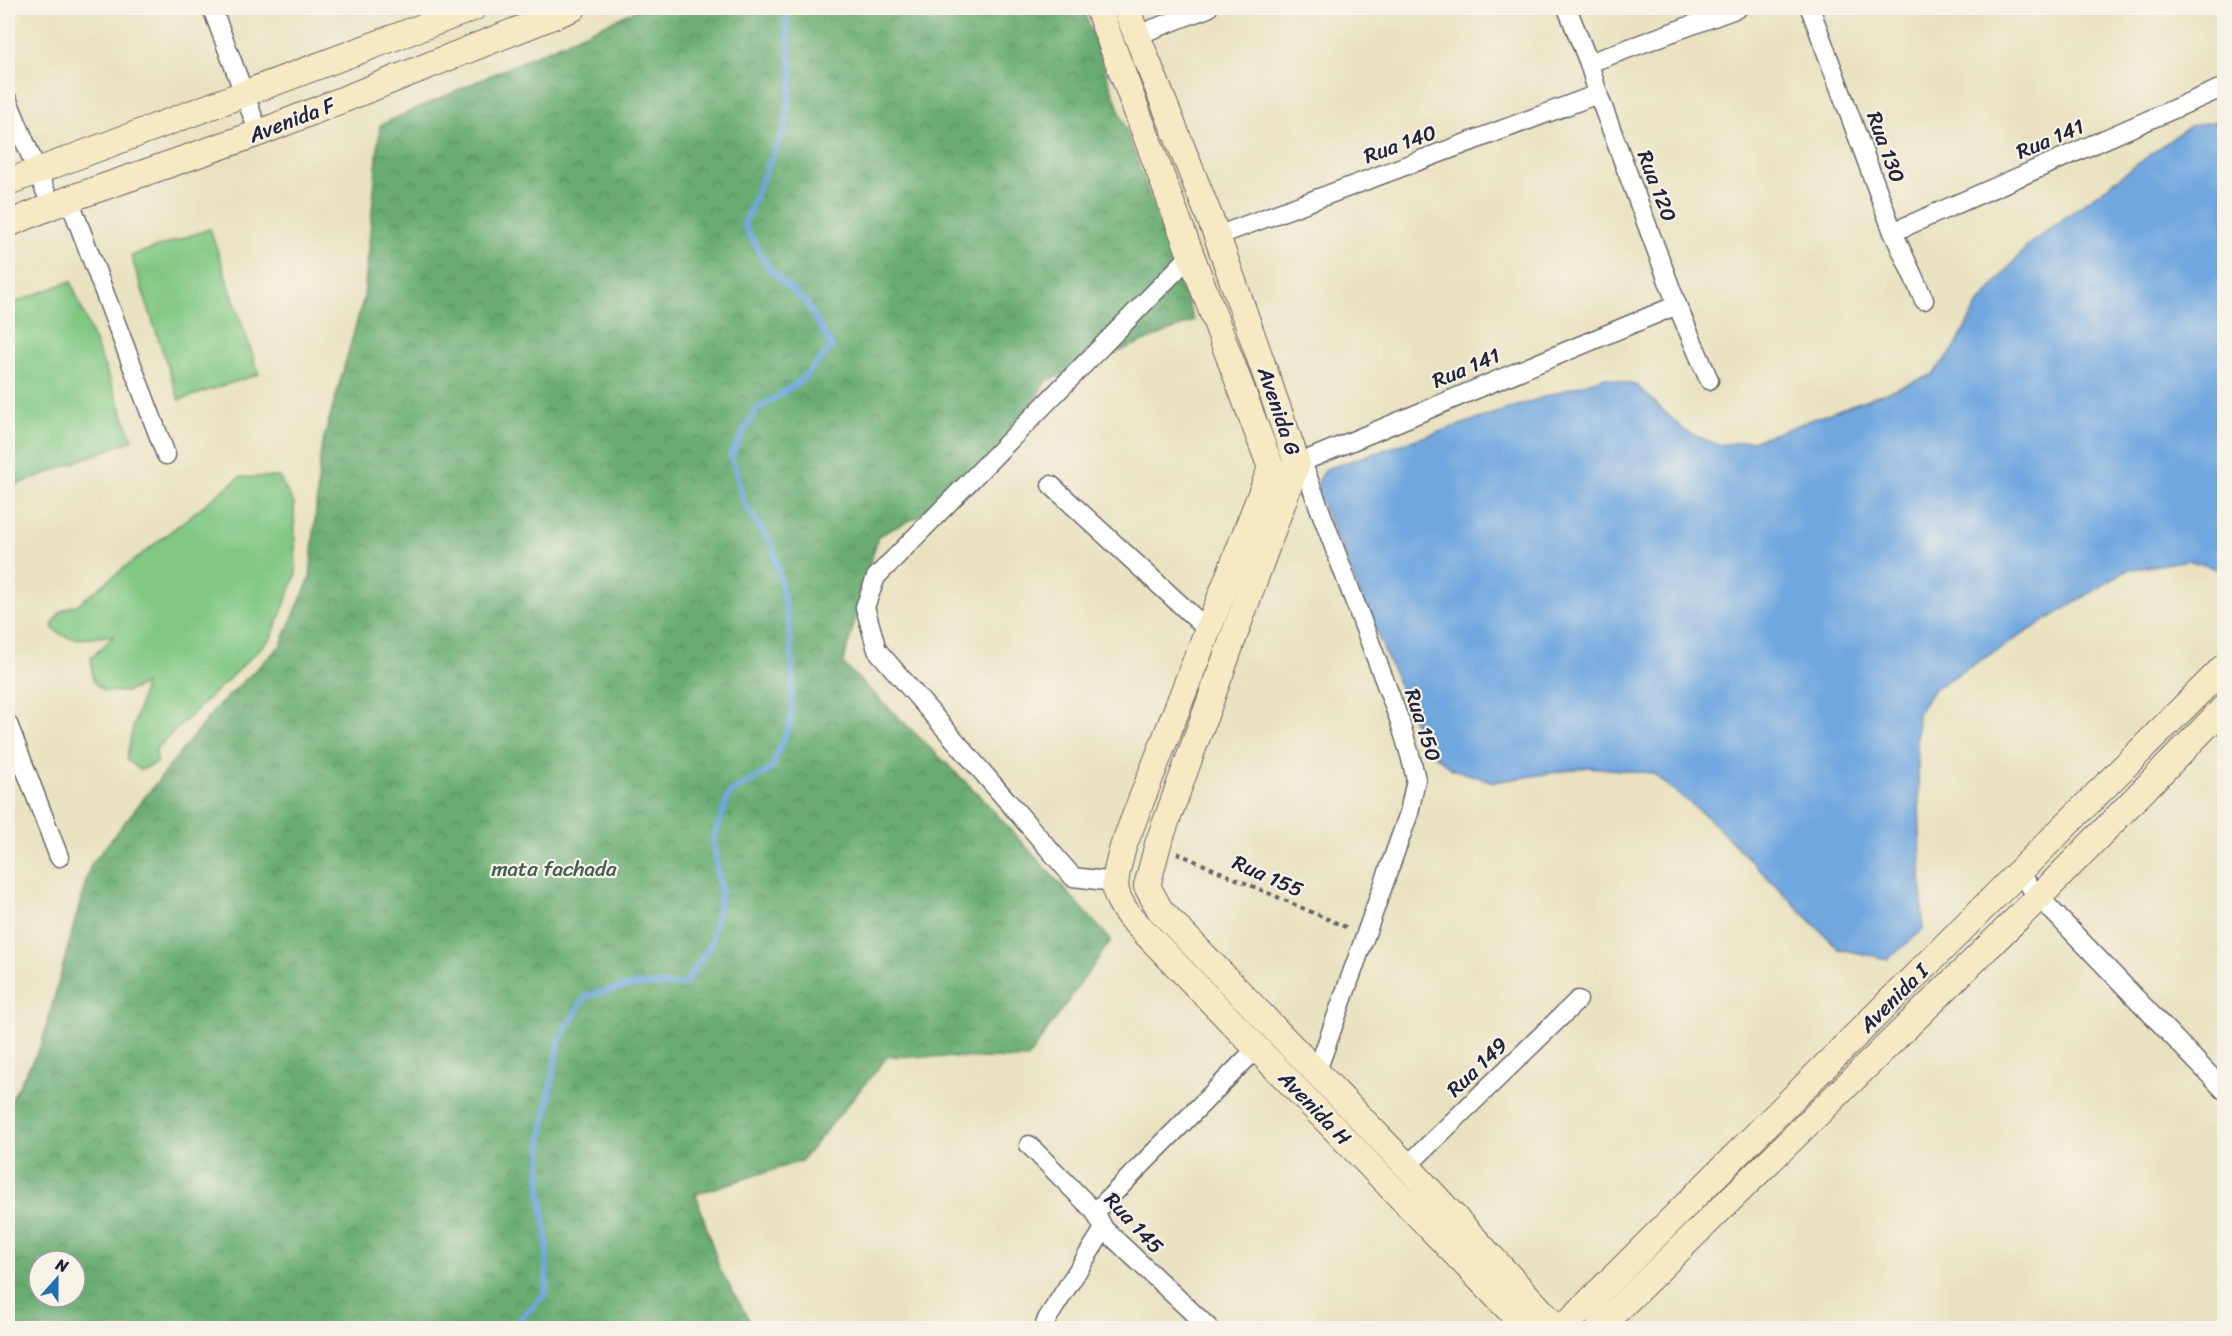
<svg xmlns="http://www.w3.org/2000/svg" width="2232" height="1336" viewBox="0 0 2232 1336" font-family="Sriracha,sans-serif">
  <defs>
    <pattern id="forest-crowns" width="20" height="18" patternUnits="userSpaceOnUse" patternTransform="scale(1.5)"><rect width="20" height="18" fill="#68ac71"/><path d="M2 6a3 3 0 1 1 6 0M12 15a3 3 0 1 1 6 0" fill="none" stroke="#558c5e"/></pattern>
  </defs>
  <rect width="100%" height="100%" fill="#f7f3e8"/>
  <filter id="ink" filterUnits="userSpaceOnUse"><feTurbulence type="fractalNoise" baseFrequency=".0167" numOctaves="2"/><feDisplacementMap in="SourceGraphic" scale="12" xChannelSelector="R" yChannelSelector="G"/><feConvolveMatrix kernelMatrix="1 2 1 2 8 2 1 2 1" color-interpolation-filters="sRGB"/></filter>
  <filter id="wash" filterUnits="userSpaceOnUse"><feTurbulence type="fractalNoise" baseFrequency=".008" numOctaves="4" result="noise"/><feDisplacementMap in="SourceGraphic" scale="24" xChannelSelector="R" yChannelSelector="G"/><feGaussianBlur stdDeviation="1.35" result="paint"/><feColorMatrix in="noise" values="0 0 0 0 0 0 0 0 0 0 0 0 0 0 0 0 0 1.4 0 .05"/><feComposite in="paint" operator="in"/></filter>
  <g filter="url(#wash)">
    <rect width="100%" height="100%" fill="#e9e2c0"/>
    <path fill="url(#forest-crowns)" stroke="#456756" stroke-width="1.5" fill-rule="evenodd" d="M 641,8 L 1083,8 L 1194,321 L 1046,381 L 977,488 L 878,536 L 843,664 L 978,794 L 1111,940 L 1027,1059 L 888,1056 L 801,1161 L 696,1194 L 720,1270 L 754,1328 L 8,1328 L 8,1106 L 42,1043 L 90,866 L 215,709 L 280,646 L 310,578 L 321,449 L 364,297 L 380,125 ZM 39,1261 L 75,1261 L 75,1297 L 39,1297 Z"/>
    <g fill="#81c883" stroke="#52755f" stroke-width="1.5">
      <path d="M 210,229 L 259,374 L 179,400 L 131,256 Z"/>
      <path d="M 71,281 L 133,440 L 8,488 L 8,305 Z"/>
      <path d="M 240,477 L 279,477 L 294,504 L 296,575 L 271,638 L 156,749 L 157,763 L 140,770 L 127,760 C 129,734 139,710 145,684 L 126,692 L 104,691 L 93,681 L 91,658 L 114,636 C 93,636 68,646 52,627 C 57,613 63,608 77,605 Z"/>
    </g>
    <path fill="#71a7df" stroke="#4a648d" stroke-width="1.5" d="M 2224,120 L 2224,571 L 2188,560 L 2128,570 L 1935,688 L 1918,712 L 1917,740 L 1923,930 L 1888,959 L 1839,949 L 1707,817 L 1652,773 L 1588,767 L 1494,782 L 1452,769 L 1425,747 L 1317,492 L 1319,480 L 1326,469 L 1605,377 L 1637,386 L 1685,431 L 1718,445 L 1757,440 L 1932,375 L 1955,348 L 1976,307 L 2028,245 L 2189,126 Z"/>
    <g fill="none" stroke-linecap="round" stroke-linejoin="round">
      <path stroke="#71a7df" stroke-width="6" d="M 512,1328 L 546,1293 L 547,1239 L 540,1189 L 542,1137 L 559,1041 L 585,996 L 634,985 L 684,985 L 711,944 L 721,893 L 713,841 L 729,794 L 771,769 L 791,721 L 793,669 L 788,620 L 773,546 L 744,503 L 731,455 L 756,410 L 798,383 L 832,347 L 807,304 L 770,270 L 744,225 L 763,176 L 784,131 L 792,80 L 785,8"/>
    </g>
  </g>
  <g filter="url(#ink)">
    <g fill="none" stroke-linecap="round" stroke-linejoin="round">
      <defs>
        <g id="street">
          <path d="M 212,8 L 259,133"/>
          <path d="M 1567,8 L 1589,63 L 1598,94 L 1677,305 L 1709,380"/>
          <path d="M 1810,8 L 1893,232 L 1924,300"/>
          <path d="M 1137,35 L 1208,8"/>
          <path d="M 1589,63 L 1738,8"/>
          <path d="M 8,101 L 52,207"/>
          <path d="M 69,199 L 166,455"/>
          <path d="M 1893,232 L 2224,87"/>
          <path d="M 1217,236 L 1598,94"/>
          <path d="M 1302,462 L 1399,719 L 1410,755 L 1416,779 L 1409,813 L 1317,1071"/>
          <path d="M 1291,464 L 1302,462 L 1677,305"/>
          <path d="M 1051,485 L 1209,631"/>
          <path d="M 8,724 L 59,857"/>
          <path d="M 2019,873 L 2039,897 L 2224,1090"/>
          <path d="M 1114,882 L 1073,877 L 877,650 L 865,607 L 876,577 L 1191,255"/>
          <path d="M 1029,1145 L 1095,1212 L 1104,1229 L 1209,1328"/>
          <path d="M 1407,1166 L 1578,1000"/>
          <path d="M 1095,1212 L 1257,1048"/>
          <path d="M 1044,1328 L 1047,1319 L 1104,1229"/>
        </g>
        <g id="secondary">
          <path d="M 1098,8 L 1271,468 L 1123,847 C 1115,880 1108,889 1130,917 L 1527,1328"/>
          <path d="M 1126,8 L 1217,236 L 1297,463 L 1158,844 L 1147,886"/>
          <path d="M 8,182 L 473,8"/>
          <path d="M 8,224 L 69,199 L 259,133 L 573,8"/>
          <path d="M 1147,886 L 1160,910 L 1407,1166 L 1557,1328"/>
          <path d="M 1563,1328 L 2224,667"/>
          <path d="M 1599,1328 L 2039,897 L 2224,708"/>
        </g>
      </defs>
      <use href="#street" stroke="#68656a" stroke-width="21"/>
      <use href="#secondary" stroke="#68656a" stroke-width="28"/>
      <path stroke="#68656a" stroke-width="4" stroke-dasharray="4.5 4.5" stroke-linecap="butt" d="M 1177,853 L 1348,928"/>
      <use href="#street" stroke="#fff" stroke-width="18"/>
      <use href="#secondary" stroke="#f7e9c3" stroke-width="26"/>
    </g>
  </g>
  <g text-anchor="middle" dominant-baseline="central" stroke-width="4.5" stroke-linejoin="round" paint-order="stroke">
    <g font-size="21" fill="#22223b" stroke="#f7f3e8">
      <text transform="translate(292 120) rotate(-21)">Avenida F</text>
      <text transform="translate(2050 139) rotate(-23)">Rua 141</text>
      <text transform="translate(1400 144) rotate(-20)">Rua 140</text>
      <text transform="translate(1886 147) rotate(70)">Rua 130</text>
      <text transform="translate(1657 186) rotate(69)">Rua 120</text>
      <text transform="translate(1466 368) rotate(-23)">Rua 141</text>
      <text transform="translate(1279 411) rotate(71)">Avenida G</text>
      <text transform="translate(1423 725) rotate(72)">Rua 150</text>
      <text transform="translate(1268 876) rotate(24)">Rua 155</text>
      <text transform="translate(1894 998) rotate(-45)">Avenida I</text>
      <text transform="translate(1477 1067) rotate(-44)">Rua 149</text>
      <text transform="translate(1315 1108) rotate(46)">Avenida H</text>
      <text transform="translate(1134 1223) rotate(47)">Rua 145</text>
    </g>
    <g font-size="21" fill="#435c54" stroke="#f7f3e8">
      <text x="554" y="869">mata fachada</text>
    </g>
  </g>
  <rect width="2232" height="1336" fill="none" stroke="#f7f3e8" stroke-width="30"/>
  <g transform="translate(57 1279) rotate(21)"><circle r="28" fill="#f7f3e8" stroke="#a29fa3" stroke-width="1.5"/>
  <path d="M0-4.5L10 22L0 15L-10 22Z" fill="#1f6fb2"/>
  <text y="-9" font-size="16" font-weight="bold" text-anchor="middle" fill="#22223b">N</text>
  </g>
</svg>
